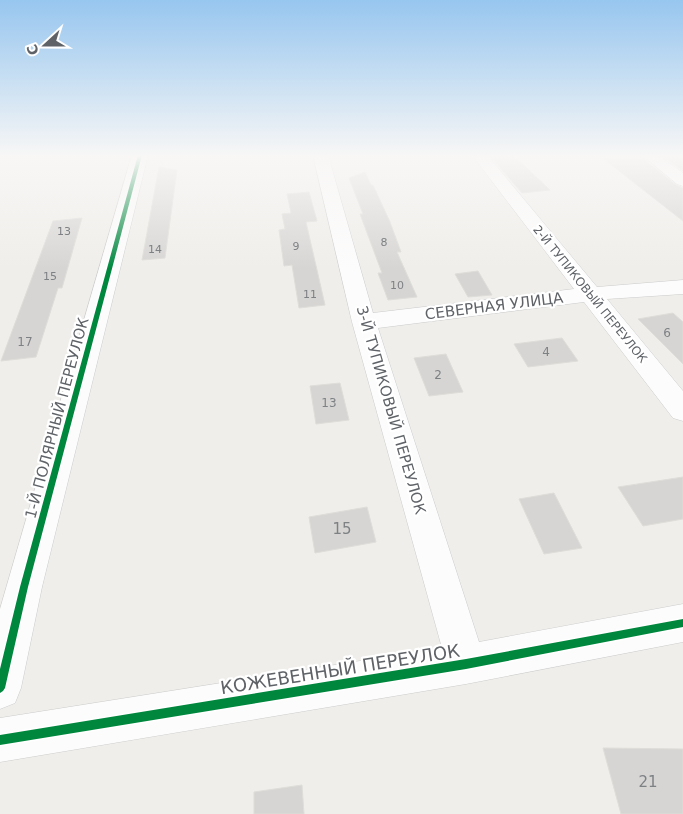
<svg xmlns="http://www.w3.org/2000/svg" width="683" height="814" viewBox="0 0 683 814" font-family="'DejaVu Sans',sans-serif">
  <rect width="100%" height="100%" fill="#efeeea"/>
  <g fill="#d6d5d3" stroke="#deddd9">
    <path d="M 489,155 L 513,155 L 550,190 L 522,193 Z"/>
    <path d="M 680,155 L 683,155 L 683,171 L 663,156 Z"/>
    <path d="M 642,158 L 676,185 L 683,188 L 683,221 L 605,160 Z"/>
    <path d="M 159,167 L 177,170 L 165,258 L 142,260 Z"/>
    <path d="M 365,172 L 371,185 L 373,185 L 390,222 L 401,252 L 397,252 L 417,297 L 388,300 L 378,273 L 382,273 L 360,214 L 363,214 L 349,178 Z"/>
    <path d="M 309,192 L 317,221 L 306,222 L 325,305 L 299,308 L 292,265 L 284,266 L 279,230 L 285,229 L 282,214 L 291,213 L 287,194 Z"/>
    <path d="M 82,218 L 62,288 L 58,288 L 36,357 L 1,361 L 53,221 Z"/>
    <path d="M 478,271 L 492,295 L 468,297 L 455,274 Z"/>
    <path d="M 673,313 L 683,322 L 683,364 L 638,319 Z"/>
    <path d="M 562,338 L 578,361 L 528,367 L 514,344 Z"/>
    <path d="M 446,354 L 463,392 L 429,396 L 414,358 Z"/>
    <path d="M 340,383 L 349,420 L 316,424 L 310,386 Z"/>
    <path d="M 683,477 L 683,519 L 643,526 L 618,487 Z"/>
    <path d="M 554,493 L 582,548 L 544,554 L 519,499 Z"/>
    <path d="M 367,507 L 376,542 L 315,553 L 309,517 Z"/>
    <path d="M 603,748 L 683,749 L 683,814 L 621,814 Z"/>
    <path d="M 302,785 L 304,814 L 254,814 L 254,792 Z"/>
  </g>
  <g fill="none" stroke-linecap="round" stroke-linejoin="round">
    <defs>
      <g id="street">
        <path d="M 132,155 L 148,155 L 42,587 L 21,688 L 15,703 L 0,709 L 0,609 Z"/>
        <path d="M 313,155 L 328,155 L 373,313 L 574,289 L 472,155 L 487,155 L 597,287 L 683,280 L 683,294 L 607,299 L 683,391 L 683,421 L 673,418 L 584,302 L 378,328 L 479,642 L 683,604 L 683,642 L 466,684 L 0,762 L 0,718 L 442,648 L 352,322 Z"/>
        <path d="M 642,155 L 658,155 L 683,173 L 683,186 L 677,184 Z"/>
      </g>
    </defs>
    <use href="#street" stroke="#cbcccc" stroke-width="1"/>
    <use href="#street" fill="#fdfcfc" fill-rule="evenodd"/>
    <defs>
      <g id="cycleway">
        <path d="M 138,155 L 142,155 L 28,587 L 5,688 L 3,691 L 0,693 L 0,669 L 20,587 Z"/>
        <path d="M 683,619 L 683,627 L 466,669 L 0,745 L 0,735 L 466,659 Z"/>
      </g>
    </defs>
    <use href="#cycleway" stroke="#fff" stroke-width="3"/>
    <use href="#cycleway" fill="#00873e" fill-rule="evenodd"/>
  </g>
  <linearGradient id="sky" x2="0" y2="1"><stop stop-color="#97c6ef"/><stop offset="0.58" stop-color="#f8f7f6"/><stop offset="1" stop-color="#f8f7f6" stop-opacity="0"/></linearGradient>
  <rect width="683" height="269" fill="url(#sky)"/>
  <g text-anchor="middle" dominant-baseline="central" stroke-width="4.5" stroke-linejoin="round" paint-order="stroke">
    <g font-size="11" fill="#7e8184">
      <text x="64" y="231">13</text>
      <text x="384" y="242">8</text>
      <text x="296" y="246">9</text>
      <text x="155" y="249">14</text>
      <text x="50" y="276">15</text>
      <text x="397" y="285">10</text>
      <text x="310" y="294">11</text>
    </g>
    <g font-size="12" fill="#5f6368" stroke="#fff">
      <text transform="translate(590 294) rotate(51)">2-Й ТУПИКОВЫЙ ПЕРЕУЛОК</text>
    </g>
    <g font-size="12" fill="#7e8184">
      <text x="667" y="333">6</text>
      <text x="25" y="342">17</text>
      <text x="546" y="352">4</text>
      <text x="438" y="375">2</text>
      <text x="329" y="403">13</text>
    </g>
    <g font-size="15" fill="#5f6368" stroke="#fff">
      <text transform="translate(494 306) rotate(-7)">СЕВЕРНАЯ УЛИЦА</text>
      <text transform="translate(391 410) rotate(74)">3-Й ТУПИКОВЫЙ ПЕРЕУЛОК</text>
      <text transform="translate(57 418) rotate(-75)">1-Й ПОЛЯРНЫЙ ПЕРЕУЛОК</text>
    </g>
    <g font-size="15" fill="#7e8184">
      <text x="342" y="529">15</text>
      <text x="648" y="782">21</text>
    </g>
    <g font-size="18" fill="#5f6368" stroke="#fff">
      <text transform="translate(340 669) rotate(-9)">КОЖЕВЕННЫЙ ПЕРЕУЛОК</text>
    </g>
  </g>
  <g transform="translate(45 45) rotate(249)" stroke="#ffffff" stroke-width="4" paint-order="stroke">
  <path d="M0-4L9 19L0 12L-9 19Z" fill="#5f6368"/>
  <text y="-8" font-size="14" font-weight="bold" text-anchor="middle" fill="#5f6368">С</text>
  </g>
</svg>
